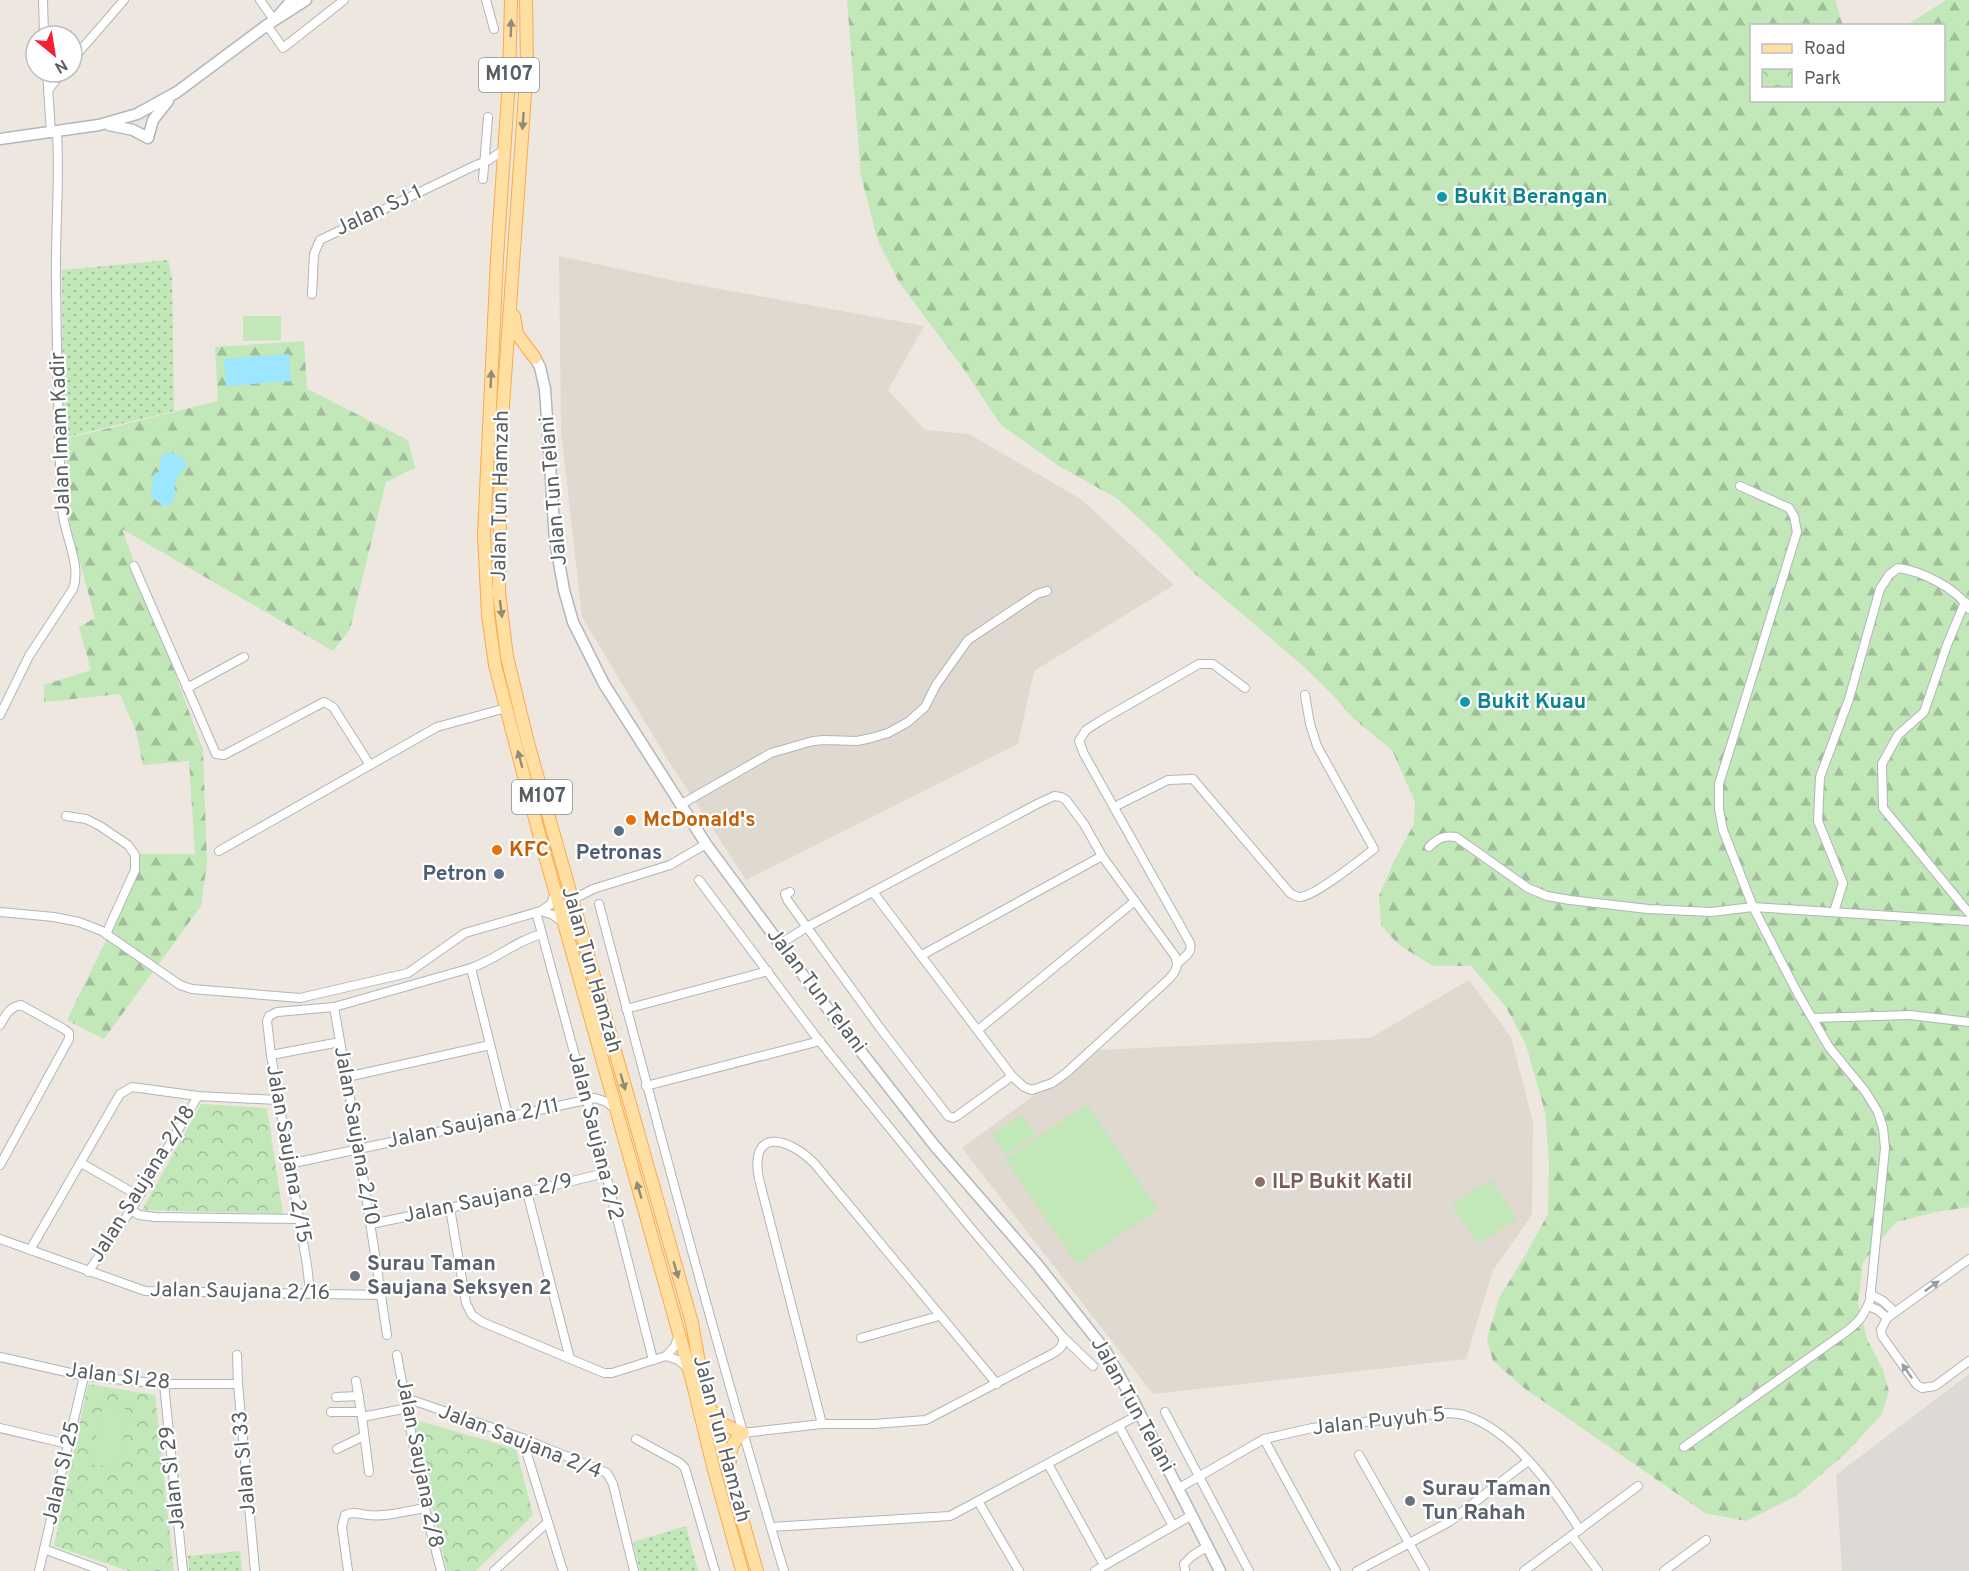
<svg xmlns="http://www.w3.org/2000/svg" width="1969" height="1571" viewBox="0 0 1969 1571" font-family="Overpass,sans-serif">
  <defs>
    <pattern id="grass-dots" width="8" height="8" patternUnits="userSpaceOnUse" patternTransform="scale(1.5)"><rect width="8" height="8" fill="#c2e7b9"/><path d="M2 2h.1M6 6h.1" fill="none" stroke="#a0be9a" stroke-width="1.8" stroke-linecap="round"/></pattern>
    <pattern id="forest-firs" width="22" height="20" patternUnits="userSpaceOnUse" patternTransform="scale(1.5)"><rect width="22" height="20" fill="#c2e7b9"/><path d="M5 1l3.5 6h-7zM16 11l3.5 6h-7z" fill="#a0be9a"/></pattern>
    <pattern id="park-crowns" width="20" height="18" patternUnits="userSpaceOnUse" patternTransform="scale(1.5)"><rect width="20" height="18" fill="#c2e7b9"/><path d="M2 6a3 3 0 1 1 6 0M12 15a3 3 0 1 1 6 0" fill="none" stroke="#a0be9a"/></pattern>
  </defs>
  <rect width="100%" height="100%" fill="#ede7df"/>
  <path fill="#ddd9d4" d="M 1969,1374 L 1969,1571 L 1842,1571 L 1836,1475 Z"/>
  <g fill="#dfd9d0">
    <path d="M 559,256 L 676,281 L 924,326 L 888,390 L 925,430 L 969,434 L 1081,499 L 1174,585 L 1034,671 L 1018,744 L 746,880 L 668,760 L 582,617 L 561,432 Z"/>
    <path d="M 1469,980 L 1511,1037 L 1533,1122 L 1532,1215 L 1493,1270 L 1466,1359 L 1153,1394 L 962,1148 L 1096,1050 L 1370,1038 Z"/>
  </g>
  <g fill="url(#grass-dots)">
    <path d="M 168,260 L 172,278 L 174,411 L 63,438 L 62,270 Z"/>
    <path d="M 686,1526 L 698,1571 L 640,1571 L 633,1542 Z"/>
    <path d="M 240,1551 L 242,1571 L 189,1571 L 188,1556 Z"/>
  </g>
  <g fill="url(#forest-firs)">
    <path d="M 847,0 L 1835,0 L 1843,25 L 1752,26 L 1752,100 L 1944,100 L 1944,26 L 1907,25 L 1946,0 L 1969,0 L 1969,1207 L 1936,1212 L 1896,1222 L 1863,1262 L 1858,1303 L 1867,1339 L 1883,1370 L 1889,1392 L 1881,1415 L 1847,1452 L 1796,1496 L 1746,1521 L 1705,1513 L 1524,1388 L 1493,1361 L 1487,1339 L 1499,1298 L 1525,1256 L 1548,1214 L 1549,1161 L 1545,1112 L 1526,1045 L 1506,1007 L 1471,966 L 1433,966 L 1399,945 L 1381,925 L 1379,896 L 1394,861 L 1414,824 L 1415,802 L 1392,750 L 1353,718 L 1331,693 L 1301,664 L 1194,573 L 1159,537 L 1118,499 L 1059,466 L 1001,425 L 963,368 L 899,282 L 878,241 L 861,176 Z"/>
    <path d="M 304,341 L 307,389 L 408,440 L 415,468 L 386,482 L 350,629 L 333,651 L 122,529 L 203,750 L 207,863 L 201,906 L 104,1039 L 67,1020 L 140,871 L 138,854 L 195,854 L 189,761 L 143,765 L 136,731 L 120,694 L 44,702 L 44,685 L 91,670 L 79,627 L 95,618 L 70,525 L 65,439 L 218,401 L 215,347 Z"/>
  </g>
  <g fill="url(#park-crowns)">
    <path d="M 201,1104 L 267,1108 L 283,1214 L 142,1210 Z"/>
    <path d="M 88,1384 L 155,1395 L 174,1571 L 129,1571 L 54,1546 Z"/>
    <path d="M 412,1419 L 516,1449 L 533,1515 L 476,1571 L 447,1571 Z"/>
  </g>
  <g fill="#c2e7b9">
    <path d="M 243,316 L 281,316 L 281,340 L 243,341 Z"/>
    <path d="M 1087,1104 L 1158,1209 L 1077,1264 L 1005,1159 Z"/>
    <path d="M 1022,1115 L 1035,1135 L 1005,1155 L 992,1135 Z"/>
    <path d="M 1491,1179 L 1517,1219 L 1478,1244 L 1452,1204 Z"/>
    <path d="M 103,1406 L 130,1410 L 117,1468 L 90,1464 Z"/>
  </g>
  <g fill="#9de6ff">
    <path d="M 289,354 L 291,381 L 226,386 L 224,359 Z"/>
    <path d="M 168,452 C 177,455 185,456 186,467 C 167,484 181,491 170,506 L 164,506 L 151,497 L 154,473 L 159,472 C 160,464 159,455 168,452 Z"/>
  </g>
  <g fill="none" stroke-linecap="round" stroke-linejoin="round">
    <defs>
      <g id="street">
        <path d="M 43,0 L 44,36"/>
        <path d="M 260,0 L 274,20"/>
        <path d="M 486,0 L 494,29"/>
        <path d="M 267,25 L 283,48 L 344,0"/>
        <path d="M 72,60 L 124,0"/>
        <path d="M 47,72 L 51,133"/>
        <path d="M 49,89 L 62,72"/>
        <path d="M 483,179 L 488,117"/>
        <path d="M 312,294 L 314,254 L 320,240 L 474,166 L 489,160 L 505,149"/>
        <path d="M 134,566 L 216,754 L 224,755 L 324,702 L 333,707 L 370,765"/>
        <path d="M 1965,602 L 1947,645 L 1924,712 L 1898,735 L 1882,764 L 1883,808 L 1969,913"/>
        <path d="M 187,688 L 244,657"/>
        <path d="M 0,715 L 29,656 L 73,589 C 82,565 64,535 62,509 C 58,434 57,357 56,282 C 55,232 60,183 57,132"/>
        <path d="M 680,805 L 771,753 L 813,741 L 824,740 L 857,741 L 871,738 L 888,733 L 908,722 L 925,707 L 936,685 L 968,640 L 1037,594 L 1047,591"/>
        <path d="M 1114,807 L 1168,780 L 1193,779 L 1290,893 C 1292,894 1296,897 1299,897 C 1313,898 1361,859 1374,849 L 1317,746 L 1310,724 L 1305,695"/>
        <path d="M 66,816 L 86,819 L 100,826 L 128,845 L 135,855 L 135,870 L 106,934"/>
        <path d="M 1429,847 C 1438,838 1444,835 1456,837 L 1528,888 L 1547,896 L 1570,900 L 1648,909 L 1711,912 L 1753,907 L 1969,921"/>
        <path d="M 219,851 L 437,727 L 506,708"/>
        <path d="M 699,880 L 817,1038 L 969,1226 L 1063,1337 C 1064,1346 1060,1349 1052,1354 L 926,1420 L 874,1424 L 822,1424 L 743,1433"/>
        <path d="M 790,892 L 785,894 L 788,901 L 880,1028 L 948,1116 L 953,1118 L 957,1116 L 1012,1076"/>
        <path d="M 572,900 L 593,889 L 670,865 L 706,844"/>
        <path d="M 599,904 C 658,1127 717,1350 784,1571"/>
        <path d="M 541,911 L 553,915 L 564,923"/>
        <path d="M 0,912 L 54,917 L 79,922 L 102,931 L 180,985 L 192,989 L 300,998 L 408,973 L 465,933 L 541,911 L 551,904 L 555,893"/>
        <path d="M 536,912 L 587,1100 L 653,1360"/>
        <path d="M 1834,912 L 1843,883 L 1818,821 L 1820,777 L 1849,699 L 1880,589 L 1889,575 L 1898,568 C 1921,571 1957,588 1969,609"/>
        <path d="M 780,944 L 807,927 L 1037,804 L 1054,796 L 1061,797 L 1066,800 L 1084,824 L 1102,856 L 1175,956 C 1179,966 1176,971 1169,979 L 1066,1073 L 1052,1083 L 1032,1090 L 1024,1087 L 1012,1076 L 873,892"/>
        <path d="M 922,955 L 1102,856"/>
        <path d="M 1178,963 C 1184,957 1193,953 1190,943 L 1084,754 L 1079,741 L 1086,730 L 1100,721 L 1199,664 L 1213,664 L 1245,688"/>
        <path d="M 471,968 L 508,1116"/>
        <path d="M 334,1007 L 359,1149 L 387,1335"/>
        <path d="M 626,1009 L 768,971"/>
        <path d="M 1813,1018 L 1910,1015 L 1969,1022"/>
        <path d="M 0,1025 C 6,1015 9,1007 21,1005 L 64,1029 L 69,1033 L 69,1039 L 0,1165"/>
        <path d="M 978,1030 L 1135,901"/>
        <path d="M 271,1055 L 340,1042"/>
        <path d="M 347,1077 L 490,1045"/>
        <path d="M 646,1086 L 820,1041"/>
        <path d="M 81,1163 L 139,1196"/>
        <path d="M 289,1164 L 595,1098 L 607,1102 L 616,1110"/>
        <path d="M 527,1192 L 570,1359"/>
        <path d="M 450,1208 L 466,1303 L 472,1315 L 482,1322 L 604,1373 L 612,1373 L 666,1356 L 675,1346 L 679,1334"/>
        <path d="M 131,1210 L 139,1215 L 155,1217 L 299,1219"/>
        <path d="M 371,1224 L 527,1192 L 605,1173"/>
        <path d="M 0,1239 L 145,1291 L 381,1295"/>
        <path d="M 30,1250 L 120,1094 L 132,1087 L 198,1096 L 278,1100"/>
        <path d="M 1969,1259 L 1887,1318 L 1881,1330 L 1882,1336 L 1917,1385 L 1922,1388 L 1935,1386 L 1969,1361"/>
        <path d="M 88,1272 L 131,1210 L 198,1096"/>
        <path d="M 310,1292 L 307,1265 L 271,1055 L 267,1021 L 269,1016 L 277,1012 L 334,1007 L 471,968 C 497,959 517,940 542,934"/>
        <path d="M 1870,1294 L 1883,1301 L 1895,1312"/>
        <path d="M 1868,1306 L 1878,1310 L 1887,1318"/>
        <path d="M 1063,1337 L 1093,1366"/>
        <path d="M 861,1338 L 939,1316"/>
        <path d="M 237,1355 L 238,1384 L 255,1571"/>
        <path d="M 397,1355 L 425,1508 L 441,1571"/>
        <path d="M 666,1356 L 678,1360 L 689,1369"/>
        <path d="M 0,1357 L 84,1376 L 164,1384 L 238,1384"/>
        <path d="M 356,1381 L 362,1417"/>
        <path d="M 164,1384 L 183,1571"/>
        <path d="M 336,1397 L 359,1396"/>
        <path d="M 406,1398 L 522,1438 L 607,1473 L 613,1484 L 634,1571"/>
        <path d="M 331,1412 L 361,1412"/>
        <path d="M 1165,1412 L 1249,1571"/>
        <path d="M 822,1424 L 759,1179 C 749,1127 788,1137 814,1163 L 997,1384"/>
        <path d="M 1119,1426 L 1173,1526"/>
        <path d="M 0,1428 L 68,1444"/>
        <path d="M 522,1438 L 563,1571"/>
        <path d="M 636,1439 L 680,1463 L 685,1468 L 715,1571"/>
        <path d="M 1264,1439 L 1336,1571"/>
        <path d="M 1684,1447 L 1847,1331 C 1860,1321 1864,1315 1870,1300 L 1885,1148 L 1883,1128 L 1878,1112 L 1865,1091 L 1829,1047 L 1798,994 L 1753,907 L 1723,830 L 1719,809 L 1719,784 L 1797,532 L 1794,516 L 1789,508 L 1740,486"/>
        <path d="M 337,1449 L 364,1436"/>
        <path d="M 1359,1455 L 1425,1571"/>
        <path d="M 1048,1464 L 1104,1565"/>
        <path d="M 369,1472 L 362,1417 L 408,1408"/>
        <path d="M 1179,1488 L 1264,1439 L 1312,1428 L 1444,1413 C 1451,1413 1459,1413 1467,1416 C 1514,1432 1554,1489 1580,1530"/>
        <path d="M 978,1501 L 1019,1571"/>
        <path d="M 771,1527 L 950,1516 L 1140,1414"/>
        <path d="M 1572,1536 L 1598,1571"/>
        <path d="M 44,1549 L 103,1571"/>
        <path d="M 39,1571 L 84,1376"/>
        <path d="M 348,1571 L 342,1527 L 345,1515 C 353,1511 360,1514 368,1515 C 388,1517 406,1511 425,1508"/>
        <path d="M 494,1571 L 548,1522"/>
        <path d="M 1095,1571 L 1192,1515"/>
        <path d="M 1185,1571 L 1184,1564 L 1192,1556 L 1208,1546"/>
        <path d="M 1357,1571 L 1449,1522 L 1528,1461"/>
        <path d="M 1524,1571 L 1638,1486"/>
        <path d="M 1664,1571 L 1706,1540"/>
      </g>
      <g id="secondary">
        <path d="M 278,16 L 292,0"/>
        <path d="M 109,125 L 133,130 L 148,138 L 153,120 L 168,101"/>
        <path d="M 0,139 L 99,125 L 137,114 L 177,92 L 267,25 L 306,0"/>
        <path d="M 535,358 L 540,367 L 545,389 L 555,540 L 564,590 L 573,622 L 604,684 L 706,844 L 834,1017 L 934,1145 L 1037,1264 L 1105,1350 L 1133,1400 L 1220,1571"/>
      </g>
      <g id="primary">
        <path d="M 511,0 L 509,80 L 497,258 L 484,535 L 488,615 L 495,665 L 539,834 L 692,1380 L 714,1470 L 742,1571"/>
        <path d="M 526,0 L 527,66 L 501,434 L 499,593 L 507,657 L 528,743 L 692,1323 L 702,1379 L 757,1571"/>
        <path d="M 514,316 L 517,334 L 535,358"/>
        <path d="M 717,1414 L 722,1424 L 743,1433 C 733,1442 730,1447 730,1461"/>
      </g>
    </defs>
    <use href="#street" stroke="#b1b5b9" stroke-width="10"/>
    <use href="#secondary" stroke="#b1b7bc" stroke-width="13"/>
    <use href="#primary" stroke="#fba94b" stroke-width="14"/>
    <use href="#street" stroke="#fff" stroke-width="8"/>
    <use href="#secondary" stroke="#fff" stroke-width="10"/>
    <use href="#primary" stroke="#ffdfa2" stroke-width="12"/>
  </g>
  <defs><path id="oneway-solid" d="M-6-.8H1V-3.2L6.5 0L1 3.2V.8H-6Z" transform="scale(1.5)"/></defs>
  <g fill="#928b78">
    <use href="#oneway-solid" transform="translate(511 28) rotate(-88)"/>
    <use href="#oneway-solid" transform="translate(523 121) rotate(94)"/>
    <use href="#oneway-solid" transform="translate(491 379) rotate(-87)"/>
    <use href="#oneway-solid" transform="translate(501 609) rotate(83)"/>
    <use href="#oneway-solid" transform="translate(520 759) rotate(-105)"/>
    <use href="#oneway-solid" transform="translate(623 1082) rotate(74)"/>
    <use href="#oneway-solid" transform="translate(639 1190) rotate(-106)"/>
    <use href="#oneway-solid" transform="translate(676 1270) rotate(74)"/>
  </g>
  <g fill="#9b9ea1">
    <use href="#oneway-solid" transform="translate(1932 1286) rotate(-35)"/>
    <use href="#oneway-solid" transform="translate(1907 1371) rotate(-125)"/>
  </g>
  <g fill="#0f9aa8" stroke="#fff" stroke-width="2">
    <circle cx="1442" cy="197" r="6"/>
    <circle cx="1465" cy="702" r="6"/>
  </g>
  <g fill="#e8710a" stroke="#fff" stroke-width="2">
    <circle cx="631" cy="820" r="6"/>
    <circle cx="497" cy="850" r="6"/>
  </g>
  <g fill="#5c6f8a" stroke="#fff" stroke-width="2">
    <circle cx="619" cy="831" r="6"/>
    <circle cx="499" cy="874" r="6"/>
  </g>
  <circle fill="#8d6e63" stroke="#fff" stroke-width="2" cx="1260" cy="1182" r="6"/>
  <g fill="#6b7280" stroke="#fff" stroke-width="2">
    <circle cx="355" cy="1276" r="6"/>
    <circle cx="1410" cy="1501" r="6"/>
  </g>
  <g text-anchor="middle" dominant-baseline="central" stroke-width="4.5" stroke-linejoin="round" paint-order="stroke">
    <g fill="#fff" stroke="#8a8e91" stroke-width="1.5">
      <rect x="479" y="58" width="60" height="34" rx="4.5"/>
      <rect x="512" y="780" width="60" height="34" rx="4.5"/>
    </g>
    <g font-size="20" font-weight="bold" fill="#585e62">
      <text x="509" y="75">M107</text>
      <text x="542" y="797">M107</text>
    </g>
    <g font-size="21" font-weight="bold" fill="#0d838f" stroke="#fff" text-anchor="start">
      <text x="1454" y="197">Bukit Berangan</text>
      <text x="1477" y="702">Bukit Kuau</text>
    </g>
    <g font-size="21" fill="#585e62" stroke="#fff">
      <text transform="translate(379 211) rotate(-25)">Jalan SJ 1</text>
      <text transform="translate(61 434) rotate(-92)">Jalan Imam Kadir</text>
      <text transform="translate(554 491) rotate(-95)">Jalan Tun Telani</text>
      <text transform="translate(501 496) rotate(-89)">Jalan Tun Hamzah</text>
      <text transform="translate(591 970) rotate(74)">Jalan Tun Hamzah</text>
      <text transform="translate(816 991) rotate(53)">Jalan Tun Telani</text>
      <text transform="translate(473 1124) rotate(-12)">Jalan Saujana 2/11</text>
      <text transform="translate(356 1136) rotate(80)">Jalan Saujana 2/10</text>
      <text transform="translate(595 1136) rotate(76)">Jalan Saujana 2/2</text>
      <text transform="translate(288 1154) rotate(80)">Jalan Saujana 2/15</text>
      <text transform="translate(143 1184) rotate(-58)">Jalan Saujana 2/18</text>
      <text transform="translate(488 1199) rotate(-12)">Jalan Saujana 2/9</text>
      <text transform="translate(240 1292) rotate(1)">Jalan Saujana 2/16</text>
      <text transform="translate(118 1377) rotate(7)">Jalan SI 28</text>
      <text transform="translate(1132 1405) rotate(61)">Jalan Tun Telani</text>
      <text transform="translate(1379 1422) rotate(-6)">Jalan Puyuh 5</text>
      <text transform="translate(721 1439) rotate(75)">Jalan Tun Hamzah</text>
      <text transform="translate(520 1442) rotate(21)">Jalan Saujana 2/4</text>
      <text transform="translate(245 1463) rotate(-95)">Jalan SI 33</text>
      <text transform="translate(419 1463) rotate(79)">Jalan Saujana 2/8</text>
      <text transform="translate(62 1473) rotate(-77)">Jalan SI 25</text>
      <text transform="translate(173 1478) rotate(-96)">Jalan SI 29</text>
    </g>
    <g font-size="21" font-weight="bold" fill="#c56008" stroke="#fff" text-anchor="start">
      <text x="643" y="820">McDonald's</text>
      <text x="509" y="850">KFC</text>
    </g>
    <g font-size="21" font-weight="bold" fill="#4e5e75" stroke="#fff">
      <text x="619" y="853">Petronas</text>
      <text x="487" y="874" text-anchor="end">Petron</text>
    </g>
    <g font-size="21" font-weight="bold" fill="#785e54" stroke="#fff" text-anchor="start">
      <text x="1272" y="1182">ILP Bukit Katil</text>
    </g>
    <g font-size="21" font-weight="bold" fill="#5b616d" stroke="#fff" text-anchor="start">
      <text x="367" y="1264">Surau Taman<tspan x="367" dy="24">Saujana Seksyen 2</tspan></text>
      <text x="1422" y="1489">Surau Taman<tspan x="1422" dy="24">Tun Rahah</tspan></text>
    </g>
  </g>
  <rect x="1750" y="24" width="195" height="78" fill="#ffffff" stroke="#bcbfc0" stroke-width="1.5"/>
  <rect x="1762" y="44" width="30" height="9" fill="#ffdfa2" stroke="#bcbfc0" stroke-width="1.5"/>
  <text x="1804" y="54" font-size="18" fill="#585e62">Road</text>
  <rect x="1762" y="69" width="30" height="18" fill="url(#park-crowns)" stroke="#bcbfc0" stroke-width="1.5"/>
  <text x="1804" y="84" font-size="18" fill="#585e62">Park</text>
  <g transform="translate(54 54) rotate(150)"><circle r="28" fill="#ffffff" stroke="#bcbfc0" stroke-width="1.5"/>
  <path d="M0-4.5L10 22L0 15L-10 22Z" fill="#f41e35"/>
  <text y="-9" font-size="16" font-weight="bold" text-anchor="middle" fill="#585e62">N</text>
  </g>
</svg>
